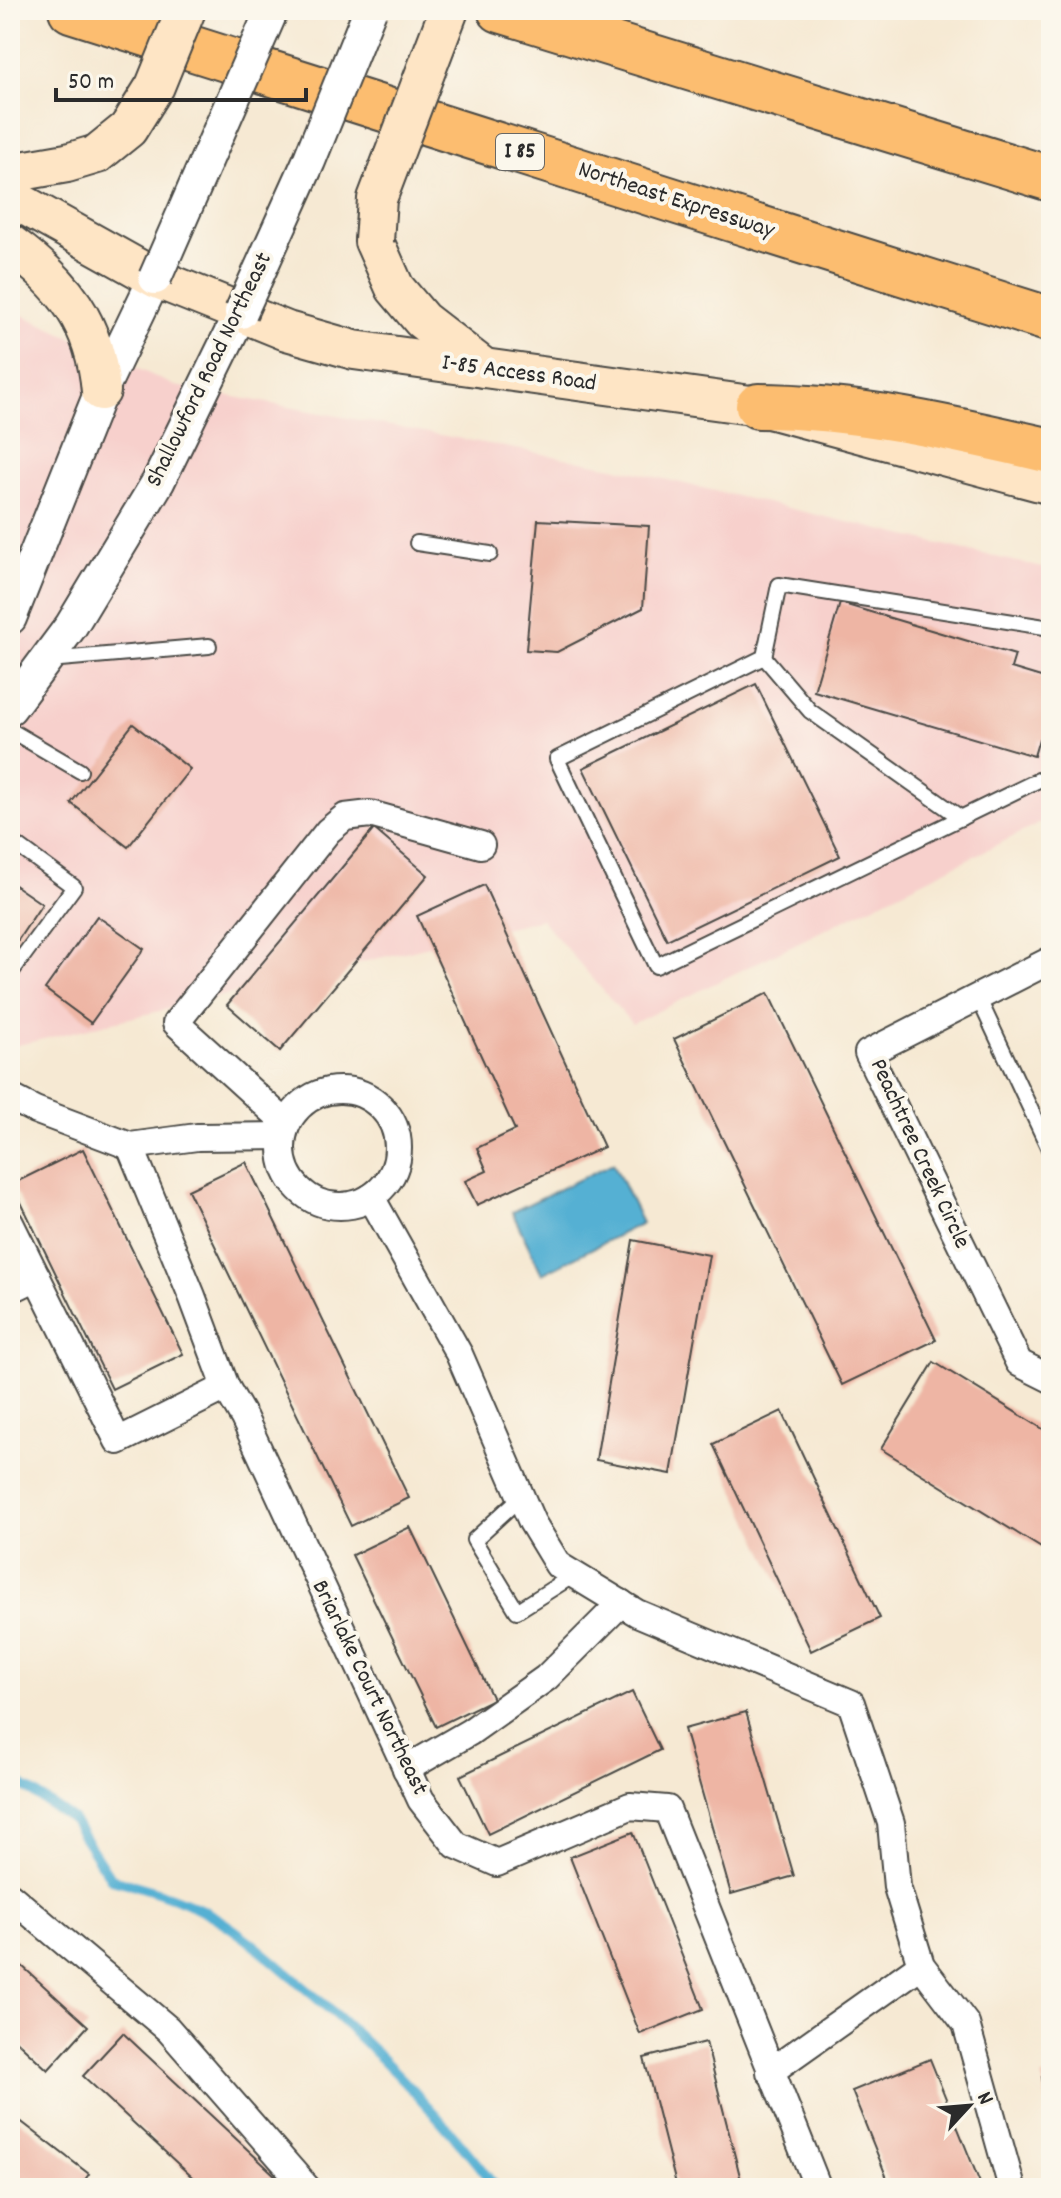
<svg xmlns="http://www.w3.org/2000/svg" width="1061" height="2198" viewBox="0 0 1061 2198" font-family="Dekko,sans-serif">
  <rect width="100%" height="100%" fill="#fbf7ec"/>
  <filter id="ink" filterUnits="userSpaceOnUse"><feTurbulence type="fractalNoise" baseFrequency=".0125" numOctaves="2"/><feDisplacementMap in="SourceGraphic" scale="16" xChannelSelector="R" yChannelSelector="G"/><feConvolveMatrix kernelMatrix="1 2 1 2 8 2 1 2 1" color-interpolation-filters="sRGB"/></filter>
  <filter id="wash" filterUnits="userSpaceOnUse"><feTurbulence type="fractalNoise" baseFrequency=".006" numOctaves="4" result="noise"/><feDisplacementMap in="SourceGraphic" scale="32" xChannelSelector="R" yChannelSelector="G"/><feGaussianBlur stdDeviation="1.8" result="paint"/><feColorMatrix in="noise" values="0 0 0 0 0 0 0 0 0 0 0 0 0 0 0 0 0 1.4 0 .05"/><feComposite in="paint" operator="in"/></filter>
  <g filter="url(#wash)">
    <rect width="100%" height="100%" fill="#f6e9d3"/>
    <path fill="#f7d0cc" d="M 10,309 L 175,386 L 613,467 L 1051,570 L 1051,818 L 632,1024 L 541,919 L 10,1047 Z"/>
    <path fill="#55b0d3" stroke="#406e7f" stroke-width="2" d="M 613,1163 L 642,1223 L 542,1274 L 512,1212 Z"/>
    <g fill="none" stroke-linecap="round" stroke-linejoin="round">
      <path stroke="#55b0d3" stroke-width="10" d="M 10,1777 L 72,1819 L 111,1879 C 144,1887 174,1896 204,1911 C 236,1928 264,1953 292,1977 C 367,2040 437,2110 496,2188"/>
    </g>
    <g id="blocks">
      <g fill="#eeb5a4">
        <path d="M 538,520 L 649,526 L 643,608 L 557,652 L 526,650 Z"/>
        <path d="M 840,603 L 1015,655 L 1011,668 L 1051,680 L 1051,743 L 1039,739 L 1034,756 L 814,691 Z"/>
        <path d="M 756,684 L 840,856 L 667,940 L 583,768 Z"/>
        <path d="M 133,724 L 190,769 L 128,847 L 71,803 Z"/>
        <path d="M 374,829 L 428,875 L 280,1051 L 227,1005 Z"/>
        <path d="M 10,882 L 42,904 L 10,952 Z"/>
        <path d="M 484,885 L 604,1147 L 477,1205 L 465,1181 L 487,1171 L 477,1148 L 515,1130 L 417,916 Z"/>
        <path d="M 97,916 L 144,949 L 91,1023 L 45,989 Z"/>
        <path d="M 768,993 L 936,1340 L 842,1385 L 674,1039 Z"/>
        <path d="M 83,1149 L 183,1354 L 112,1389 L 12,1184 Z"/>
        <path d="M 246,1162 L 409,1498 L 351,1526 L 188,1190 Z"/>
        <path d="M 633,1240 L 709,1255 L 671,1474 L 596,1460 Z"/>
        <path d="M 934,1362 L 1051,1434 L 1051,1554 L 881,1449 Z"/>
        <path d="M 782,1411 L 880,1618 L 811,1651 L 713,1444 Z"/>
        <path d="M 410,1527 L 493,1699 L 436,1727 L 352,1555 Z"/>
        <path d="M 632,1692 L 660,1750 L 488,1834 L 460,1776 Z"/>
        <path d="M 746,1712 L 794,1876 L 731,1894 L 684,1729 Z"/>
        <path d="M 633,1832 L 703,2009 L 640,2034 L 570,1857 Z"/>
        <path d="M 10,1955 L 88,2026 L 48,2070 L 10,2035 Z"/>
        <path d="M 123,2033 L 279,2179 L 271,2188 L 204,2188 L 83,2076 Z"/>
        <path d="M 706,2042 L 743,2188 L 677,2188 L 644,2058 Z"/>
        <path d="M 930,2059 L 982,2188 L 891,2188 L 852,2091 Z"/>
        <path d="M 1051,2075 L 1051,2117 L 1049,2117 L 1042,2077 Z"/>
        <path d="M 10,2113 L 89,2174 L 79,2188 L 10,2188 Z"/>
      </g>
    </g>
  </g>
  <g filter="url(#ink)">
    <use href="#blocks" fill-opacity="0" stroke="#494844" stroke-width="2"/>
    <g fill="none" stroke-linecap="round" stroke-linejoin="round">
      <defs>
        <g id="service">
          <path d="M 417,543 L 490,554"/>
          <path d="M 1051,628 L 779,585 L 764,657 L 557,759 L 656,966 L 1051,774"/>
          <path d="M 764,657 L 810,711 L 961,818"/>
          <path d="M 49,660 L 209,646"/>
          <path d="M 10,730 L 80,771"/>
          <path d="M 10,840 L 74,887 L 10,974"/>
          <path d="M 978,997 L 1051,1153"/>
          <path d="M 521,1497 L 474,1540 L 517,1611 L 574,1575"/>
        </g>
        <g id="minor">
          <path d="M 1051,960 L 868,1053 L 1019,1363 L 1051,1379"/>
          <circle cx="340" cy="1148" r="58"/>
          <path d="M 10,1097 L 35,1110 L 130,1146 L 197,1137 L 282,1136"/>
          <path d="M 287,1124 L 176,1023 L 328,831 L 345,817 L 370,814 L 481,845"/>
          <path d="M 130,1146 L 192,1296 L 226,1387 L 244,1418 L 421,1800 L 456,1845 L 497,1863 L 630,1806 L 667,1809 L 818,2188"/>
          <path d="M 371,1197 L 459,1354 L 532,1522 L 558,1565 L 637,1613 L 851,1703 L 891,1823 L 897,1887 L 921,1965 L 966,2024 L 1012,2188"/>
          <path d="M 10,1223 L 118,1441 L 226,1387"/>
          <path d="M 10,1290 L 37,1277"/>
          <path d="M 406,1769 L 470,1732 L 546,1678 L 621,1603"/>
          <path d="M 10,1896 L 168,2029 L 307,2188"/>
          <path d="M 770,2072 L 921,1965"/>
        </g>
        <g id="tertiary">
          <path d="M 10,618 L 101,391 L 155,278"/>
          <path d="M 10,708 L 71,626 L 158,482 L 241,312"/>
        </g>
        <g id="secondary">
          <path d="M 10,173 L 67,163 L 97,154"/>
          <path d="M 10,197 L 155,278 L 287,331 L 354,350 L 758,406 L 1051,485"/>
          <path d="M 374,241 L 395,288 L 422,320 L 484,368"/>
          <path d="M 10,244 C 64,283 95,322 101,391"/>
        </g>
        <g id="motorway">
          <path d="M 71,10 L 1051,320"/>
          <path d="M 500,10 L 1051,179"/>
          <path d="M 758,406 C 857,406 955,429 1051,451"/>
        </g>
      </defs>
      <use href="#service" stroke="#494844" stroke-width="18"/>
      <use href="#minor" stroke="#494844" stroke-width="30"/>
      <use href="#tertiary" stroke="#494844" stroke-width="36"/>
      <use href="#secondary" stroke="#494844" stroke-width="42"/>
      <use href="#motorway" stroke="#494844" stroke-width="48"/>
      <use href="#service" stroke="#fff" stroke-width="14"/>
      <use href="#minor" stroke="#fff" stroke-width="26"/>
      <use href="#tertiary" stroke="#fff" stroke-width="32"/>
      <use href="#secondary" stroke="#fee5c5" stroke-width="38"/>
      <use href="#motorway" stroke="#fcbd6f" stroke-width="44"/>
      <defs>
        <g id="tertiary-bridge">
          <path d="M 155,278 L 272,10"/>
          <path d="M 241,312 L 309,161 L 370,10"/>
        </g>
        <g id="secondary-bridge">
          <path d="M 97,154 L 128,129 L 155,86 L 186,10"/>
          <path d="M 374,241 L 377,199 L 449,10"/>
        </g>
      </defs>
      <use href="#tertiary-bridge" stroke="#494844" stroke-width="36" stroke-linecap="butt"/>
      <use href="#secondary-bridge" stroke="#494844" stroke-width="42" stroke-linecap="butt"/>
      <use href="#tertiary-bridge" stroke="#fff" stroke-width="32"/>
      <use href="#secondary-bridge" stroke="#fee5c5" stroke-width="38"/>
    </g>
  </g>
  <g text-anchor="middle" dominant-baseline="central" stroke-width="8" stroke-linejoin="round" paint-order="stroke">
    <rect fill="#fbf7ec" stroke="#696865" stroke-width="2" x="496" y="134" width="48" height="36" rx="6"/>
    <g font-size="22" font-weight="bold" fill="#2b2b2b">
      <text x="520" y="152">I 85</text>
    </g>
    <g font-size="24" fill="#2b2b2b" stroke="#fbf7ec">
      <text transform="translate(676 201) rotate(18)">Northeast Expressway</text>
      <text transform="translate(210 370) rotate(-64)">Shallowford Road Northeast</text>
      <text transform="translate(519 374) rotate(8)">I-85 Access Road</text>
      <text transform="translate(919 1154) rotate(65)">Peachtree Creek Circle</text>
      <text transform="translate(369 1688) rotate(64)">Briarlake Court Northeast</text>
    </g>
  </g>
  <rect width="1061" height="2198" fill="none" stroke="#fbf7ec" stroke-width="40"/>
  <g transform="translate(969 2106) rotate(64)" stroke="#fbf7ec" stroke-width="6" paint-order="stroke">
  <path d="M0-6L14 30L0 20L-14 30Z" fill="#2b2b2b"/>
  <text y="-12" font-size="22" font-weight="bold" text-anchor="middle" fill="#2b2b2b">N</text>
  </g>
  <path d="M56 88v12h250v-12" fill="none" stroke="#2b2b2b" stroke-width="4"/>
  <text x="68" y="88" font-size="24" fill="#2b2b2b" stroke="#fbf7ec" stroke-width="6" paint-order="stroke">50 m</text>
</svg>
